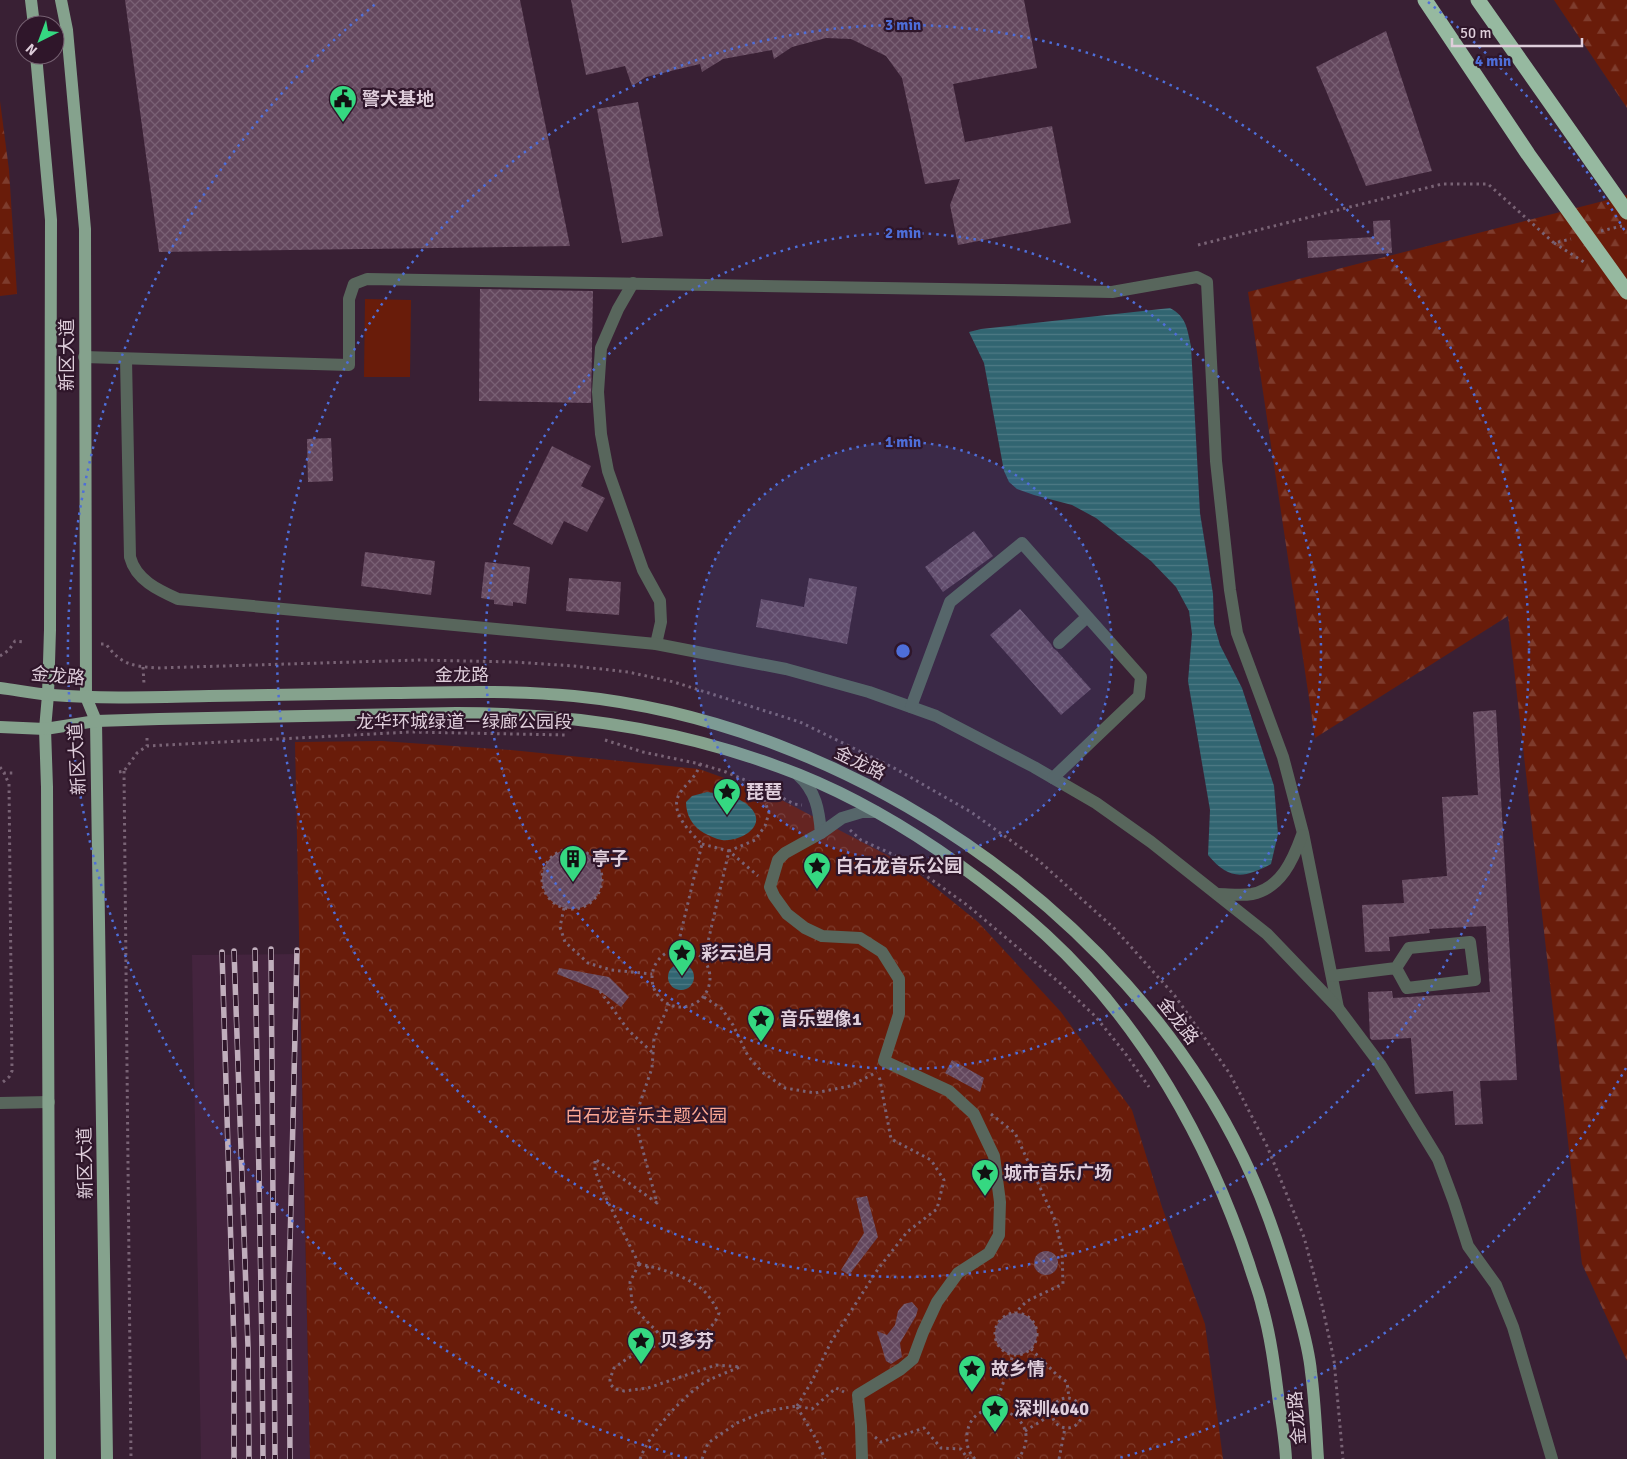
<svg xmlns="http://www.w3.org/2000/svg" width="1627" height="1459" viewBox="0 0 1627 1459" font-family="Signika,'Noto Sans SC',sans-serif">
  <defs>
    <pattern id="forest-firs" width="22" height="20" patternUnits="userSpaceOnUse" patternTransform="scale(1.25)"><rect width="22" height="20" fill="#691c0a"/><path d="M5 1l3.5 6h-7zM16 11l3.5 6h-7z" fill="#7e3c2d"/></pattern>
    <pattern id="park-crowns" width="20" height="18" patternUnits="userSpaceOnUse" patternTransform="scale(1.25)"><rect width="20" height="18" fill="#691c0a"/><path d="M2 6a3 3 0 1 1 6 0M12 15a3 3 0 1 1 6 0" fill="none" stroke="#7e3c2d"/></pattern>
    <pattern id="water-rules" width="6" height="5" patternUnits="userSpaceOnUse" patternTransform="scale(1.25)"><rect width="6" height="5" fill="#316571"/><path d="M0 2.5h6" fill="none" stroke="#4e7a85"/></pattern>
    <pattern id="building-cross-hatch" width="8" height="8" patternUnits="userSpaceOnUse" patternTransform="scale(1.25)"><rect width="8" height="8" fill="#63475d"/><path d="M0 0l8 8M0 8l8-8" fill="none" stroke="#796074"/></pattern>
  </defs>
  <rect width="100%" height="100%" fill="#392034"/>
  <path fill="#44243e" d="M 299,954 L 310,1459 L 201,1459 L 192,955 Z"/>
  <g fill="url(#forest-firs)">
    <path d="M 1554,0 L 1627,0 L 1627,108 Z"/>
    <path d="M 0,101 L 9,170 L 17,294 L 0,296 Z"/>
    <path d="M 1627,195 L 1627,1361 L 1582,1264 L 1508,616 L 1315,738 L 1248,292 Z"/>
  </g>
  <path fill="url(#park-crowns)" d="M 382,741 L 511,750 L 699,769 L 772,795 L 910,867 L 978,922 L 1061,1012 L 1132,1110 L 1162,1207 L 1205,1324 L 1223,1459 L 310,1459 L 295,742 Z"/>
  <path fill="#691c0a" d="M 365,299 L 411,300 L 410,377 L 364,377 Z"/>
  <g fill="url(#water-rules)">
    <path d="M 1170,308 C 1187,317 1187,329 1191,346 L 1200,513 L 1213,594 L 1214,624 L 1220,645 L 1242,688 L 1274,786 L 1278,834 L 1271,864 C 1243,879 1229,880 1208,855 L 1210,810 L 1188,681 L 1192,634 L 1189,611 L 1176,587 L 1151,561 L 1096,518 L 1072,505 L 1034,495 L 1017,489 L 1009,482 L 1004,471 L 984,363 L 969,332 L 981,329 Z"/>
    <path d="M 707,792 C 721,794 739,796 750,807 C 769,826 740,842 722,840 C 716,839 710,836 704,833 C 692,826 686,815 686,802 L 692,796 Z"/>
    <circle cx="681" cy="977" r="13"/>
  </g>
  <g fill="url(#building-cross-hatch)">
    <path d="M 125,0 L 520,0 L 570,246 L 159,252 Z"/>
    <path d="M 571,0 L 1024,0 L 1037,68 L 953,84 L 965,142 L 1052,126 L 1071,223 L 958,245 L 950,205 L 960,179 L 925,184 L 902,78 L 886,56 L 851,39 L 826,38 L 792,47 L 774,59 L 772,50 L 723,59 L 702,72 L 700,64 L 646,77 L 632,86 L 625,66 L 586,75 Z"/>
    <path d="M 1386,31 L 1432,171 L 1366,186 L 1316,67 Z"/>
    <path d="M 638,102 L 663,236 L 622,243 L 597,109 Z"/>
    <path d="M 1390,220 L 1392,253 L 1308,258 L 1307,241 L 1374,237 L 1373,221 Z"/>
    <path d="M 480,289 L 593,291 L 591,403 L 479,401 Z"/>
    <path d="M 331,438 L 333,481 L 308,482 L 307,439 Z"/>
    <path d="M 552,446 L 591,466 L 581,486 L 605,498 L 587,532 L 564,521 L 552,545 L 513,524 Z"/>
    <path d="M 974,531 L 993,556 L 943,592 L 925,567 Z"/>
    <path d="M 365,552 L 435,561 L 431,595 L 361,586 Z"/>
    <path d="M 485,562 L 530,567 L 526,604 L 513,602 L 513,606 L 494,604 L 494,600 L 481,598 Z"/>
    <path d="M 569,578 L 621,582 L 619,615 L 566,611 Z"/>
    <path d="M 809,578 L 857,587 L 847,644 L 756,627 L 761,599 L 804,607 Z"/>
    <path d="M 1020,609 L 1051,644 L 1053,648 L 1057,651 L 1091,689 L 1061,715 L 990,635 Z"/>
    <path d="M 1496,710 L 1517,1080 L 1480,1081 L 1483,1124 L 1455,1125 L 1453,1091 L 1415,1094 L 1411,1038 L 1372,1040 L 1370,1038 L 1368,992 L 1392,991 L 1393,998 L 1490,992 L 1486,926 L 1429,929 L 1430,933 L 1389,937 L 1390,951 L 1365,952 L 1362,905 L 1404,903 L 1402,880 L 1447,876 L 1442,797 L 1478,795 L 1473,712 Z"/>
    <circle cx="572" cy="879" r="30"/>
    <path d="M 559,968 L 609,977 L 629,997 L 621,1007 L 600,991 L 557,974 Z"/>
    <path d="M 952,1060 L 984,1078 L 980,1092 L 945,1073 Z"/>
    <path d="M 867,1196 L 878,1237 L 849,1275 L 841,1270 L 864,1233 L 856,1198 Z"/>
    <circle cx="1046" cy="1263" r="12"/>
    <path d="M 912,1302 L 918,1309 L 916,1316 L 900,1343 L 902,1357 L 891,1364 L 886,1361 L 877,1331 L 887,1335 L 895,1325 L 898,1311 L 904,1304 Z"/>
    <circle cx="1016" cy="1334" r="21"/>
  </g>
  <g fill="none" stroke-linecap="round" stroke-linejoin="round">
    <g stroke="#796375" stroke-width="3" stroke-dasharray="2.5 4" stroke-linecap="butt">
      <path d="M 1601,231 L 1622,226"/>
      <path d="M 1554,243 L 1587,264"/>
      <path d="M 1198,245 L 1442,184 L 1488,184 L 1554,243 L 1571,239"/>
      <path d="M 101,644 L 106,644 C 121,665 133,666 157,668 L 419,660 L 514,662 L 574,666 L 628,672 L 674,682 L 800,722 L 896,769 L 971,812 L 1038,860 L 1115,929 L 1175,996 L 1230,1074 L 1267,1146 L 1304,1237 L 1322,1305 L 1334,1360 L 1343,1459"/>
      <path d="M 0,656 L 9,650 L 15,641 L 25,642"/>
      <path d="M 143,667 L 144,684"/>
      <path d="M 147,738 L 147,746"/>
      <path d="M 605,740 L 643,752 L 700,764 L 726,772 L 764,788 L 794,804 L 802,805"/>
      <path d="M 0,767 L 4,773 L 16,773"/>
      <path d="M 124,771 L 131,1459"/>
      <path d="M 119,772 L 124,771 L 137,753 L 147,746 L 410,732 L 566,735"/>
      <path d="M 850,830 L 861,840 L 892,854 L 915,868 L 967,905 L 1061,984 L 1095,1016 L 1125,1053 L 1149,1087"/>
      <path d="M 702,844 L 729,851 L 758,876"/>
      <circle cx="572" cy="879" r="30"/>
      <path d="M 564,908 L 560,927 L 565,942 L 588,963 L 611,970 L 652,974"/>
      <circle cx="681" cy="978" r="29"/>
      <path d="M 677,949 L 702,844 C 690,832 668,811 680,793 C 687,782 696,778 700,764"/>
      <path d="M 704,959 L 729,851 L 755,840 L 765,826 L 769,813 L 765,802 L 764,788"/>
      <path d="M 600,991 L 628,1030 L 653,1053"/>
      <path d="M 704,997 L 722,1009 L 733,1025 L 748,1056 L 762,1072 L 785,1088 L 815,1093 L 850,1086 L 877,1072"/>
      <path d="M 3,1082 L 9,1077 L 12,1071 L 9,784 L 4,773"/>
      <path d="M 991,1114 L 1015,1133 L 1055,1220 L 1062,1250 L 1063,1284 L 1027,1301 L 1015,1313"/>
      <path d="M 639,1264 L 604,1194 L 595,1170 L 595,1159 L 657,1203 L 639,1136 L 637,1112 L 652,1068 L 654,1039 L 669,1004"/>
      <path d="M 639,1264 C 660,1268 690,1277 705,1292 C 711,1298 715,1306 719,1313 L 715,1322 L 705,1333 L 683,1342 L 666,1341 L 628,1358 L 614,1368 L 610,1379 L 610,1384 L 615,1389 L 624,1391 L 648,1388 L 716,1365 L 740,1367"/>
      <path d="M 639,1264 L 630,1282 L 632,1302 L 638,1312 L 666,1341"/>
      <path d="M 647,1266 L 650,1277"/>
      <circle cx="1016" cy="1334" r="21"/>
      <path d="M 695,1330 L 701,1334"/>
      <path d="M 1031,1349 L 1057,1375 L 1067,1382 L 1069,1398"/>
      <circle cx="1067" cy="1413" r="15"/>
      <path d="M 797,1406 L 812,1381 L 831,1342 L 878,1269 L 907,1232 L 937,1209 L 944,1180 L 931,1160 L 891,1139 L 879,1075"/>
      <path d="M 797,1407 L 816,1439 L 825,1459"/>
      <path d="M 994,1409 L 1013,1355"/>
      <path d="M 1025,1431 L 1051,1415"/>
      <path d="M 875,1437 L 881,1442 L 924,1428 L 941,1448 L 961,1449 L 968,1459"/>
      <path d="M 640,1459 C 650,1432 685,1392 711,1379 C 720,1375 730,1371 740,1367"/>
      <path d="M 702,1459 L 708,1443 L 737,1423 L 766,1411 L 797,1406 L 812,1409 L 836,1388 L 844,1392"/>
      <path d="M 975,1459 C 968,1452 966,1444 967,1434 C 973,1387 1051,1414 1018,1459"/>
      <path d="M 1059,1459 L 1065,1428"/>
    </g>
    <g stroke="#58665c" stroke-width="12">
      <path d="M 633,283 L 618,309 L 601,348 L 598,392 L 601,434 L 608,471 L 643,570 L 660,601 L 661,622 L 656,644"/>
      <path d="M 84,357 L 349,365 L 349,299 L 354,284 L 367,279 L 1112,292 L 1197,277 L 1207,282 L 1216,461 L 1230,590 L 1237,633 L 1283,757 L 1303,833 L 1338,1008"/>
      <path d="M 126,359 L 130,557 C 136,580 158,590 178,599 L 656,644 L 786,669 L 869,692 L 936,716 L 1034,767 L 1096,803 L 1151,842 L 1267,934 L 1338,1008 L 1380,1064 L 1438,1159 L 1454,1202 L 1468,1246 L 1496,1285 L 1513,1327 L 1552,1459"/>
      <path d="M 1059,643 L 1087,617"/>
      <path d="M 911,707 L 950,602 L 1022,543 L 1141,677 L 1139,696 L 1053,778"/>
      <path d="M 798,775 C 816,791 819,810 821,833"/>
      <path d="M 1217,894 C 1228,894 1241,896 1252,894 C 1281,888 1293,860 1302,835"/>
      <path d="M 1332,976 L 1396,968 L 1407,988 L 1475,980 L 1470,942 L 1409,948 L 1396,968"/>
      <path d="M 0,1103 L 49,1102"/>
      <path d="M 862,1459 L 861,1426 L 858,1395 L 901,1369 L 913,1359 L 923,1332 L 937,1302 L 958,1273 L 989,1253 L 999,1235 L 1000,1202 L 994,1156 L 974,1114 L 949,1091 L 884,1061 L 899,1014 L 899,979 L 882,952 L 860,938 L 822,936 L 805,928 L 787,914 L 774,896 L 770,887 L 778,860 L 785,853 L 821,833 L 842,818 L 862,812 L 876,812"/>
    </g>
    <g stroke="#85a28d" stroke-width="12">
      <path d="M 31,0 L 34,25"/>
      <path d="M 61,0 L 67,30 L 85,229 L 86,697 L 96,721 L 107,1459"/>
      <path d="M 36,55 L 51,220 L 50,630 L 48,695 L 45,729 L 47,787 L 50,1459"/>
      <path d="M 0,688 C 17,690 34,694 52,695 C 104,699 156,697 209,696 C 270,695 331,694 392,693 C 453,692 514,690 574,696 C 847,723 1123,909 1243,1157 C 1266,1204 1282,1254 1296,1304 C 1302,1326 1309,1349 1311,1372 C 1315,1401 1316,1430 1318,1459"/>
      <path d="M 0,727 L 45,729 L 96,721 L 159,719 L 456,713 C 566,713 675,728 779,767 C 835,787 889,817 938,850 C 976,876 1012,904 1046,935 C 1142,1023 1208,1141 1249,1264 C 1253,1278 1259,1292 1262,1306 C 1271,1337 1275,1371 1279,1403 C 1282,1422 1285,1440 1286,1459"/>
    </g>
    <path stroke="#96b9a0" stroke-width="15" d="M 1478,0 L 1627,212"/>
    <defs>
      <g id="rail">
        <path d="M 271,949 L 275,1459"/>
        <path d="M 255,950 L 262,1349 L 263,1459"/>
        <path d="M 234,951 L 248,1347 L 249,1459"/>
        <path d="M 222,952 L 234,1346 L 234,1459"/>
        <path d="M 290,1459 L 289,1287 L 297,950"/>
      </g>
    </defs>
    <use href="#rail" stroke="#c0aebc" stroke-width="5.5"/>
    <use href="#rail" stroke="#2f162a" stroke-width="4" stroke-dasharray="11" stroke-linecap="butt"/>
    <path stroke="#96b9a0" stroke-width="15" d="M 1425,0 L 1528,154 L 1627,292"/>
  </g>
  <circle cx="903" cy="651" r="209" fill="#4e6ed9" fill-opacity=".12"/>
  <g fill="none" stroke="#4e6ed9" stroke-width="2.5" stroke-dasharray="2.5 5">
    <circle cx="903" cy="651" r="209"/>
    <circle cx="903" cy="651" r="418"/>
    <circle cx="903" cy="651" r="626"/>
    <path d="M1626 1068A835 835 0 0 1 1119 1458M687 1458A835 835 0 0 1 378 2M1428 2A835 835 0 0 1 1626 233"/>
  </g>
  <defs>
    <symbol id="civic-pin" viewBox="-11 -11 22 30"><path d="M0 17L-7.5 6A9.5 9.5 0 1 1 7.5 6Z" fill="#35d881" stroke="#2f162a"/><path d="M-.6-6.5H3V-4.5H.6V-3L4-1V1h2V6H-6V1h2V-1L-.6-3ZM-1.2 2.5V6h2.4V2.5Z" fill="#111"/></symbol>
    <symbol id="sight-pin" viewBox="-11 -11 22 30"><path d="M0 17L-7.5 6A9.5 9.5 0 1 1 7.5 6Z" fill="#35d881" stroke="#2f162a"/><path d="M0-6L1.8-2.2L6-1.7L2.9 1.2L3.7 5.4L0 3.3L-3.7 5.4L-2.9 1.2L-6-1.7L-1.8-2.2Z" fill="#111"/></symbol>
    <symbol id="building-pin" viewBox="-11 -11 22 30"><path d="M0 17L-7.5 6A9.5 9.5 0 1 1 7.5 6Z" fill="#35d881" stroke="#2f162a"/><path d="M-4-6H4V6H1V3H-1V6H-4ZM-2.5-4.3h1.7v1.8h-1.7ZM.8-4.3h1.7v1.8H.8ZM-2.5-1h1.7V.8h-1.7ZM.8-1h1.7V.8H.8Z" fill="#111"/></symbol>
  </defs>
  <g fill-rule="evenodd">
    <use href="#civic-pin" x="327" y="83" width="32" height="43"/>
    <use href="#sight-pin" x="711" y="776" width="32" height="43"/>
    <use href="#building-pin" x="557" y="843" width="32" height="43"/>
    <use href="#sight-pin" x="801" y="850" width="32" height="43"/>
    <use href="#sight-pin" x="666" y="937" width="32" height="43"/>
    <use href="#sight-pin" x="745" y="1003" width="32" height="43"/>
    <use href="#sight-pin" x="969" y="1157" width="32" height="43"/>
    <use href="#sight-pin" x="625" y="1325" width="32" height="43"/>
    <use href="#sight-pin" x="956" y="1353" width="32" height="43"/>
    <use href="#sight-pin" x="979" y="1393" width="32" height="43"/>
  </g>
  <g text-anchor="middle" dominant-baseline="central" stroke-width="4.5" stroke-linejoin="round" paint-order="stroke">
    <g font-size="18" font-weight="bold" fill="#dfcedb" stroke="#2f162a" text-anchor="start">
      <text x="362" y="99">警犬基地</text>
      <text x="746" y="792">琵琶</text>
      <text x="592" y="859">亭子</text>
      <text x="836" y="866">白石龙音乐公园</text>
      <text x="701" y="953">彩云追月</text>
      <text x="780" y="1019">音乐塑像1</text>
      <text x="1004" y="1173">城市音乐广场</text>
      <text x="660" y="1341">贝多芬</text>
      <text x="991" y="1369">故乡情</text>
      <text x="1014" y="1409">深圳4040</text>
    </g>
    <g font-size="18" fill="#dfcedb" stroke="#2f162a">
      <text transform="translate(67 355) rotate(-90)">新区大道</text>
      <text x="462" y="675">金龙路</text>
      <text transform="translate(58 676) rotate(5)">金龙路</text>
      <text x="464" y="722">龙华环城绿道－绿廊公园段</text>
      <text transform="translate(77 759) rotate(-93)">新区大道</text>
      <text transform="translate(860 763) rotate(26)">金龙路</text>
      <text transform="translate(1178 1021) rotate(52)">金龙路</text>
      <text transform="translate(85 1163) rotate(-91)">新区大道</text>
      <text transform="translate(1297 1418) rotate(-95)">金龙路</text>
    </g>
    <g font-size="18" fill="#fda793" stroke="#2f162a">
      <text x="646" y="1116">白石龙音乐主题公园</text>
    </g>
  </g>
  <circle cx="903" cy="651" r="8" fill="#4e6ed9" stroke="#2f162a" stroke-width="2.5"/>
  <g font-size="15" text-anchor="middle" font-weight="bold" fill="#4e6ed9" stroke="#2f162a" stroke-width="4.5" stroke-linejoin="round" paint-order="stroke">
    <text x="903" y="30">3 min</text>
    <text x="1493" y="66">4 min</text>
    <text x="903" y="238">2 min</text>
    <text x="903" y="447">1 min</text>
  </g>
  <g transform="translate(40 40) rotate(222)"><circle r="24" fill="#2f162a" stroke="#756071"/>
  <path d="M0-4L9 19L0 12L-9 19Z" fill="#35d881"/>
  <text y="-8" font-size="14" font-weight="bold" text-anchor="middle" fill="#dfcedb">N</text>
  </g>
  <path d="M1452 38v8h130v-8" fill="none" stroke="#dfcedb" stroke-width="2.5"/>
  <text x="1460" y="38" font-size="15" fill="#dfcedb" stroke="#2f162a" stroke-width="4" paint-order="stroke">50 m</text>
</svg>
